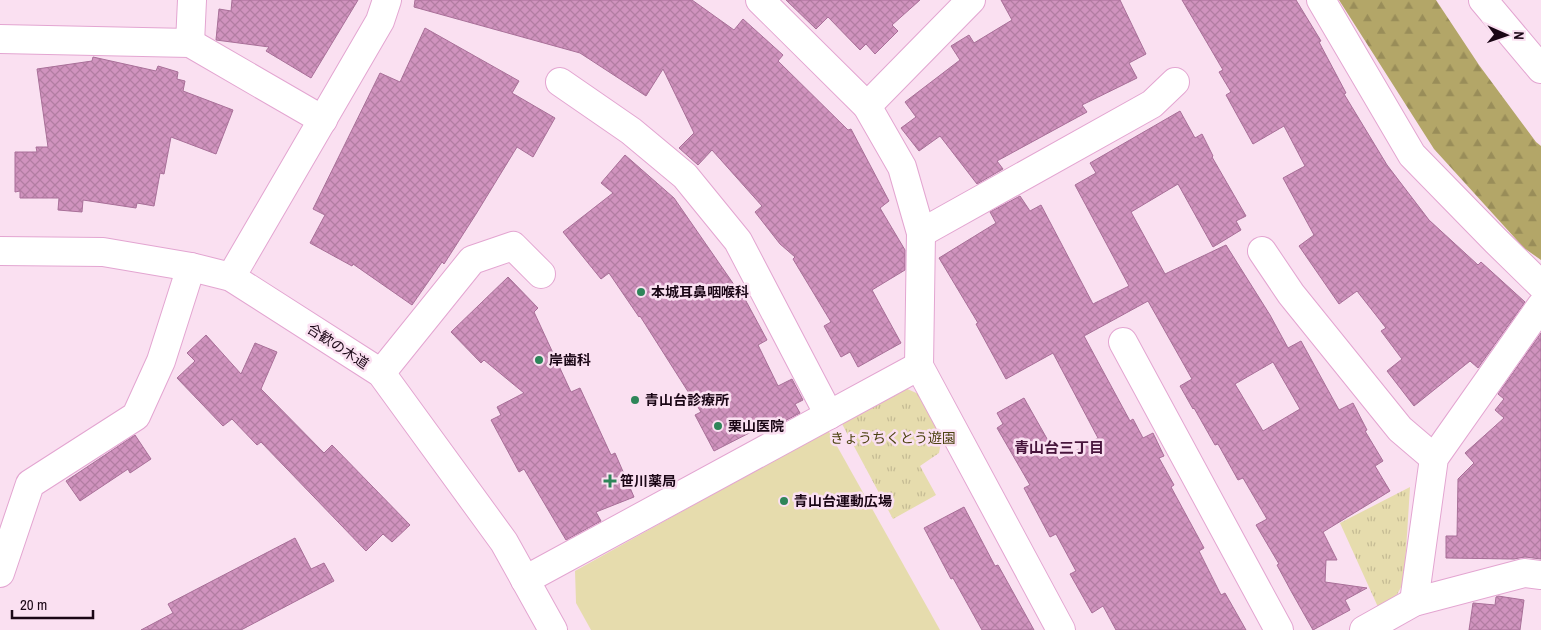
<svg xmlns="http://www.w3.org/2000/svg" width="1541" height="630" viewBox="0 0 1541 630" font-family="'Archivo Narrow','Noto Sans JP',sans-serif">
  <defs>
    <pattern id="forest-firs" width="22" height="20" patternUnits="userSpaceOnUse" patternTransform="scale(1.25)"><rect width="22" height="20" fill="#b3a668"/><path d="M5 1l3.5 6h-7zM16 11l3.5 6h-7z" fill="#998d59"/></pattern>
    <pattern id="park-tufts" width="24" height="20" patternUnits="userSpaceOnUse" patternTransform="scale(1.25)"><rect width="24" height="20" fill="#e6dcad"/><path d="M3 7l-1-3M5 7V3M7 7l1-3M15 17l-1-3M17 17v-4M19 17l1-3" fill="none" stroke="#c5bb94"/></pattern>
    <pattern id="building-cross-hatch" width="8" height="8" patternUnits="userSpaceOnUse" patternTransform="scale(1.25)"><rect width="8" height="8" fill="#d093be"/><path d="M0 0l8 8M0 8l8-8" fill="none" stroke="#b27da2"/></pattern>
  </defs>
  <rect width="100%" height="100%" fill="#fae0f1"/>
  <path fill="url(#forest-firs)" d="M 1339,0 L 1436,0 L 1479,65 L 1536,142 L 1541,146 L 1541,260 L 1524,248 L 1434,149 Z"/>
  <g fill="url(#park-tufts)">
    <path d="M 905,388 L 921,395 L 942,437 L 939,453 L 920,466 L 936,495 L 893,519 L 841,422 Z"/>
    <path d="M 1410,487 L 1404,582 L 1395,598 L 1378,607 L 1340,523 Z"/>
  </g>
  <path fill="#e6dcad" d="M 828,430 L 940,630 L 591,630 L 576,603 L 575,571 Z"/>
  <g fill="url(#building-cross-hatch)" stroke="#a86f98" fill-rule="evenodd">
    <path d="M 232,0 L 358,0 L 311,78 L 266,51 L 269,47 L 216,40 L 219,9 L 231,11 Z"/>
    <path d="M 415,0 L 692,0 L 734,30 L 743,19 L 783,55 L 778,61 L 848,130 L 851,129 L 889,201 L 880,208 L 905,250 L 905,270 L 872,290 L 901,343 L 858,367 L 850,352 L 841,357 L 824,326 L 831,322 L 793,259 L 795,257 L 780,244 L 755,212 L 762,206 L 712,150 L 698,165 L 679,148 L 694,133 L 663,69 L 646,96 L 580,53 L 414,7 Z"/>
    <path d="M 786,0 L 920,0 L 892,25 L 898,31 L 875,54 L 866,44 L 860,50 L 828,17 L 816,29 Z"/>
    <path d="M 1001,0 L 1120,0 L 1146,54 L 1129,63 L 1137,78 L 1082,105 L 1087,112 L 997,161 L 1003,169 L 977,184 L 940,136 L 919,151 L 901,128 L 916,117 L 905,102 L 960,60 L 951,46 L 969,35 L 974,43 L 1012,20 Z"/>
    <path d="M 1182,0 L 1296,0 L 1321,41 L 1319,42 L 1346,93 L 1344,94 L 1387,165 L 1429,220 L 1478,265 L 1481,262 L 1525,302 L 1478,368 L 1470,361 L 1414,406 L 1387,371 L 1402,359 L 1381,331 L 1386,328 L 1357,291 L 1339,304 L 1299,246 L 1314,235 L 1283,178 L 1305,166 L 1284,126 L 1253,144 L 1226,95 L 1231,92 L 1219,72 L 1223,70 Z"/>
    <path d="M 425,28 L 519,81 L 512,93 L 555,118 L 533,157 L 517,147 L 476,214 L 444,264 L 442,262 L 412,305 L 353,264 L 352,266 L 310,243 L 325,215 L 313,209 L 380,73 L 400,82 Z"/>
    <path d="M 93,57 L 156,71 L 158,66 L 178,72 L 177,79 L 185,81 L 183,91 L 233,110 L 216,154 L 171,137 L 164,174 L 160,173 L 154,206 L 137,203 L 136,208 L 83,200 L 82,212 L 58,210 L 59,198 L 20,198 L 20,191 L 15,192 L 15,152 L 37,152 L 36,147 L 48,147 L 37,69 L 92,61 Z"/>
    <path d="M 1180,111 L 1195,138 L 1202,134 L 1213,156 L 1212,157 L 1246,216 L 1236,221 L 1241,230 L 1213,247 L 1178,184 L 1131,212 L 1165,274 L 1226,245 L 1270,315 L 1288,348 L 1301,341 L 1339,410 L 1353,403 L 1367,430 L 1365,431 L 1383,461 L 1375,466 L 1390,491 L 1323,532 L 1337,560 L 1326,560 L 1325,582 L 1367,588 L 1345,600 L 1350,610 L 1313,630 L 1291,591 L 1277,565 L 1279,564 L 1256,525 L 1267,519 L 1243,478 L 1238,480 L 1218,444 L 1215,445 L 1194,408 L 1193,409 L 1180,386 L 1192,379 L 1148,301 L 1084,336 L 1130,421 L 1133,419 L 1143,438 L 1153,433 L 1164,456 L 1159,458 L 1174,485 L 1171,487 L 1204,548 L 1199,551 L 1221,595 L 1225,593 L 1246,630 L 1116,630 L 1103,606 L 1092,613 L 1070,574 L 1076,571 L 1056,534 L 1050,537 L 1024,488 L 1030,485 L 997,428 L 1003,424 L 997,413 L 1024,398 L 1059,460 L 1098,438 L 1053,353 L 1006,379 L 976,324 L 978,323 L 939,258 L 996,223 L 990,212 L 1020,196 L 1030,211 L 1041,205 L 1093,304 L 1129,286 L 1075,185 L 1096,173 L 1090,163 ZM 1273,362 L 1300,409 L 1263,431 L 1235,384 Z"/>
    <path d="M 625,155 L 674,198 L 737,289 L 739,288 L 767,340 L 758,345 L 778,386 L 792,379 L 803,400 L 795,404 L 800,413 L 762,433 L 759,428 L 714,451 L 695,415 L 701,412 L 640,316 L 639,317 L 609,273 L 601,279 L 563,232 L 613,193 L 601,183 Z"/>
    <path d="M 508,277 L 538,308 L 534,312 L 571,392 L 580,388 L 611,455 L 615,453 L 634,497 L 596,512 L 601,521 L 566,540 L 524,469 L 519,472 L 491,420 L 501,415 L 497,407 L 524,393 L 484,360 L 481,363 L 451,332 Z"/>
    <path d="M 1541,333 L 1541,559 L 1525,557 L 1514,559 L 1446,558 L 1446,536 L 1457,536 L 1458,479 L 1474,463 L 1465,453 L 1504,418 L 1495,410 L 1504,399 L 1498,394 Z"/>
    <path d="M 206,335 L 241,374 L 255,343 L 277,352 L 261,389 L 324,453 L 332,445 L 410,525 L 392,542 L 383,534 L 366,551 L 261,442 L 257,445 L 232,419 L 223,426 L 177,378 L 195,361 L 187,353 Z"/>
    <path d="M 135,435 L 151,459 L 130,473 L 128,469 L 80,501 L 66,481 Z"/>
    <path d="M 964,507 L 995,566 L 998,565 L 1034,630 L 982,630 L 953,578 L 951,579 L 924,528 Z"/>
    <path d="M 295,538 L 311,569 L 324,563 L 334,581 L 241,630 L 141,630 L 173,613 L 168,604 Z"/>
    <path d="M 1498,596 L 1524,600 L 1520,630 L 1469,630 L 1473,603 L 1495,605 L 1496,597 Z"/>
  </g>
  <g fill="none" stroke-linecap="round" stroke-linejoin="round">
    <defs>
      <g id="minor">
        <path d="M 760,0 L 867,106 L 902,167 L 921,233 L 919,366 L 1061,630"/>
        <path d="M 1321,0 L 1412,155 L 1496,241 L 1541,285"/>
        <path d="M 0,39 L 190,43 L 323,120"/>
        <path d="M 190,43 L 192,0"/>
        <path d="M 560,82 L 631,131 L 685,176 L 738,241 L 829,415"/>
        <path d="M 867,106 L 971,0"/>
        <path d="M 921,233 L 1152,104 L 1175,82"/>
        <path d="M 0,251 L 103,252 L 191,267 L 231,277 L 381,373 L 504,542 L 553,630"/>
        <path d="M 1262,251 L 1291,294 L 1400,429 L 1434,458"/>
        <path d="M 231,277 L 380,21 L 387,0"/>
        <path d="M 1123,342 L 1279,630"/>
        <path d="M 381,373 L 472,260 L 513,246 L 541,274"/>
        <path d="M 0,573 L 30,484 L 136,416 L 161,361 L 191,267"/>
        <path d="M 525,580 L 919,366"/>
        <path d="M 1414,602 L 1434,458 L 1541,306"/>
        <path d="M 1364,630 L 1414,602 L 1524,573 L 1541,575"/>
      </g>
      <path id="major" d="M 1483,0 L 1541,69"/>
    </defs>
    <use href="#minor" stroke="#e3a5d1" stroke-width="30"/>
    <use href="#major" stroke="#e3a5d1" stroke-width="30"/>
    <use href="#minor" stroke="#fff" stroke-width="28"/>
    <use href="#major" stroke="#fff" stroke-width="28"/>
  </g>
  <g fill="#2e8559" stroke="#fae0f1" stroke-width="2">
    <circle cx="641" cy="292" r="5"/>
    <circle cx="539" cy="360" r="5"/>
    <circle cx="635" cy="400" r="5"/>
    <circle cx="718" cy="426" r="5"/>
    <path d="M607.5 473.5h5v5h5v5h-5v5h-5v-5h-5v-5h5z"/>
    <circle cx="784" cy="501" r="5"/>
  </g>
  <g text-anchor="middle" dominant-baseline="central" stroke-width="5" stroke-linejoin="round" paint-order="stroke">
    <g font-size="14" font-weight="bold" fill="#1a0615" stroke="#fae0f1" text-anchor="start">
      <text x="651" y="292">本城耳鼻咽喉科</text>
      <text x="549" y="360">岸歯科</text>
      <text x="645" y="400">青山台診療所</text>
      <text x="728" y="426">栗山医院</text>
      <text x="620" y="481">笹川薬局</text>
      <text x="794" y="501">青山台運動広場</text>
    </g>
    <g font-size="14" fill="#1a0615" stroke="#fae0f1">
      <text transform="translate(338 346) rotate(33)">合歓の木道</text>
    </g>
    <g font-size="14" fill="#4d4312" stroke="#fae0f1">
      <text x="893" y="438">きょうちくとう遊園</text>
    </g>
    <g font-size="15" font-weight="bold" fill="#47153c" stroke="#fae0f1">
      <text x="1059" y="447">青山台三丁目</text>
    </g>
  </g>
  <g transform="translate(1506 35) rotate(92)" stroke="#fae0f1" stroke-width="4" paint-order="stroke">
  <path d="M0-4L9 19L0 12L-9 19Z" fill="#1a0615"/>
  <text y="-8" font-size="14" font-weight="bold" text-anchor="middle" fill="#1a0615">N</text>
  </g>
  <path d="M12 610v8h81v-8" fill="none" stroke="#1a0615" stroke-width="2.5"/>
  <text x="20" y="610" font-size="15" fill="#1a0615" stroke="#fae0f1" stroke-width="4" paint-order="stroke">20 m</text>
</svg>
